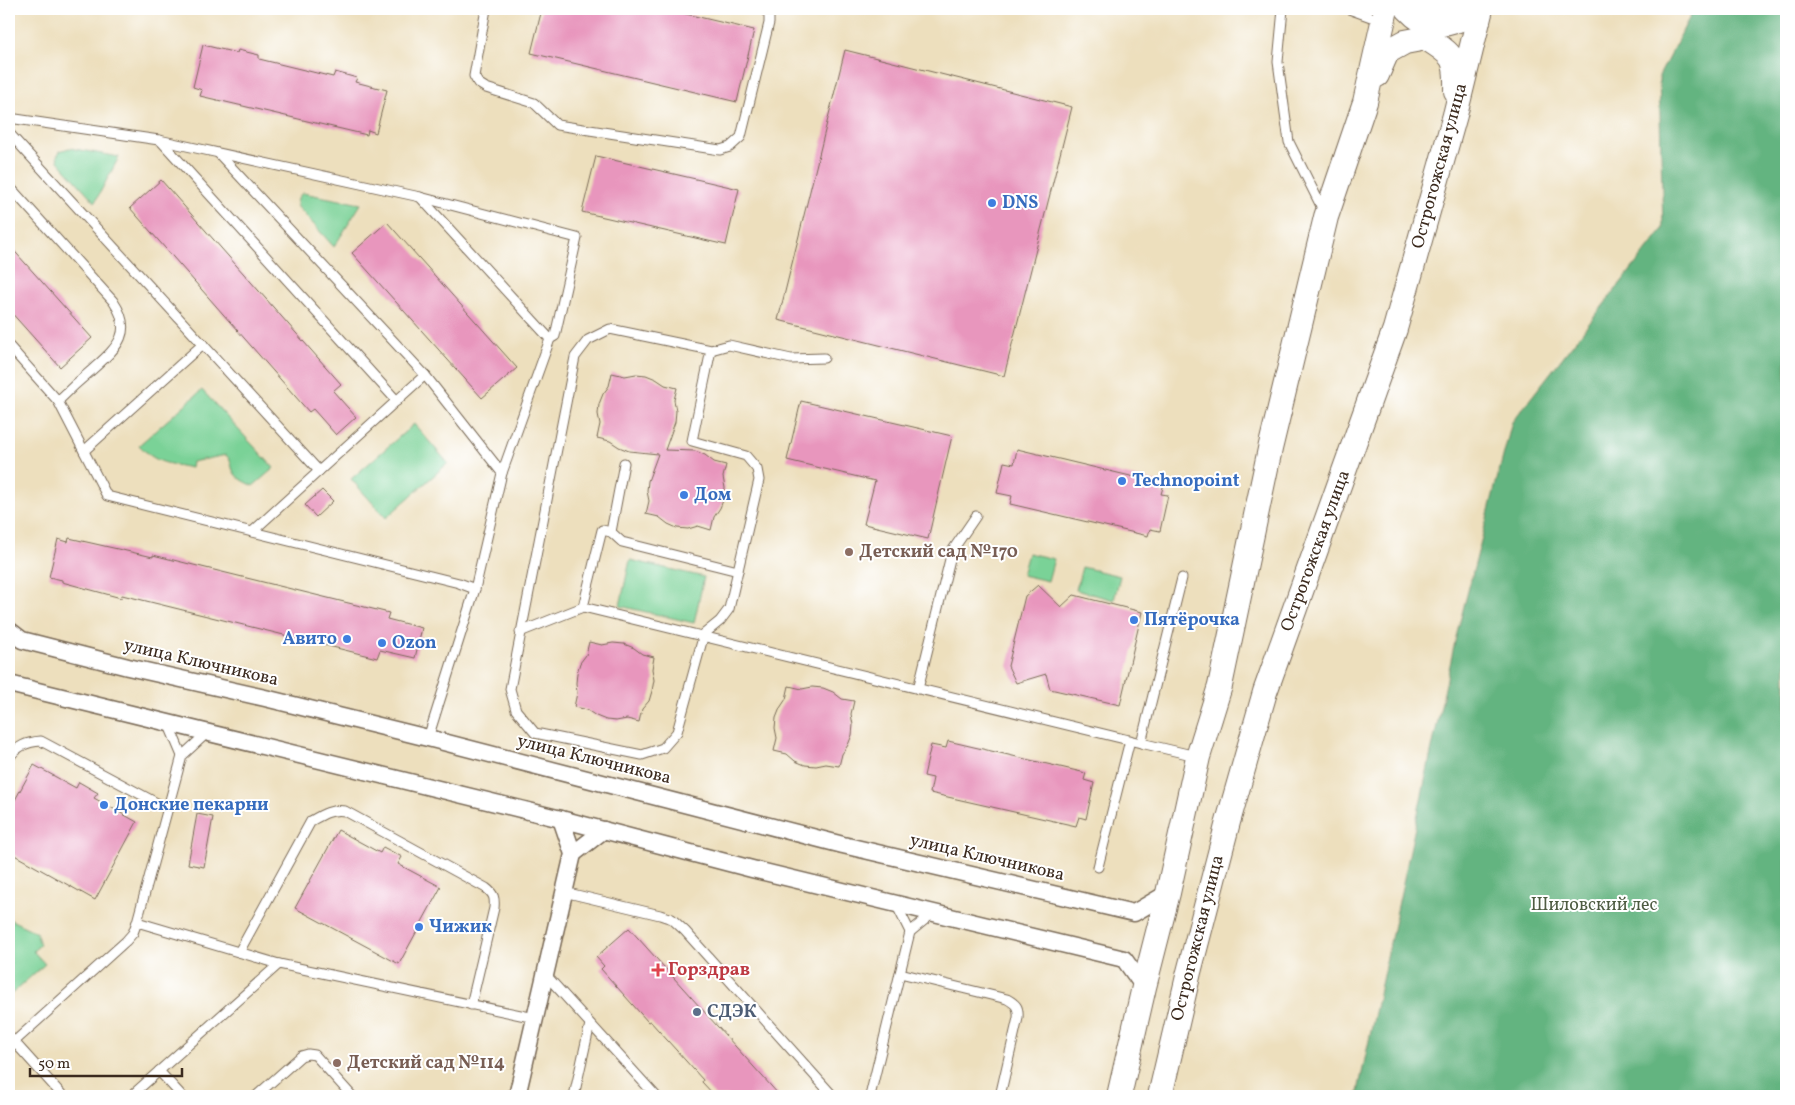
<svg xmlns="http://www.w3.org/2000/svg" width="1795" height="1105" viewBox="0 0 1795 1105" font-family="Vollkorn,serif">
  <rect width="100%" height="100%" fill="#fff"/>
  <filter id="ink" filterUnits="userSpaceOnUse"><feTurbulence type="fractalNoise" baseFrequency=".02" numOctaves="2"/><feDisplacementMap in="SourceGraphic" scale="10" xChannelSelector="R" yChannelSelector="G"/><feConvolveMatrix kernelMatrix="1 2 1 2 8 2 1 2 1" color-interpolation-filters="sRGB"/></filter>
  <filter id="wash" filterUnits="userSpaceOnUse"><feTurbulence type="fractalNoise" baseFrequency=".0096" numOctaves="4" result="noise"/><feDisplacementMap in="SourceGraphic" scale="20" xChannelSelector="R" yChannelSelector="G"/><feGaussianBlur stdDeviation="1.12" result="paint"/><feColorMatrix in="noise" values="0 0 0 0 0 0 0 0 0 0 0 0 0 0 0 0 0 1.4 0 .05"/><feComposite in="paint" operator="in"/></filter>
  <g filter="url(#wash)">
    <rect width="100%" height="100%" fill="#eddfbd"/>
    <g fill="#7ad297" stroke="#5a7e5a">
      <path d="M 69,148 L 119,157 L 95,202 L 58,161 L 57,156 L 60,151 Z"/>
      <path d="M 303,193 L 361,204 L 334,247 L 297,206 C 297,199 298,196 303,193 Z"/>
      <path d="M 202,390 L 274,468 L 253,486 C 247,483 239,480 235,474 C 230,467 233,462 226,455 L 192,462 L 191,468 C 167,463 156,464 139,445 Z"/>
      <path d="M 414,424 L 448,463 L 386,518 L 351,479 Z"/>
      <path d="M 1028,553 L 1054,559 L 1048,581 L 1022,575 Z"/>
      <path d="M 630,560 L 704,577 L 694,623 L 620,606 Z"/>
      <path d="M 1082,567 L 1120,576 L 1114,600 L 1076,590 Z"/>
      <path d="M 9,919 L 36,932 L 40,945 L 33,951 L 45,964 L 9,996 Z"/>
    </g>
    <path fill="#63b480" stroke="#4f6f4f" d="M 1694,9 L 1786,9 L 1786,1096 L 1357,1096 L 1456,637 L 1512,422 L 1663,229 L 1659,76 Z"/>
    <g id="blocks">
      <g fill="#e896bd">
        <path d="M 542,9 L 665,9 L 754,30 L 737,102 L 531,53 Z"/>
        <path d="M 203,45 L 237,53 L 238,50 L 259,55 L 259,59 L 333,77 L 335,72 L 357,78 L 355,82 L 387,90 L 376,133 L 368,130 L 367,135 L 200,96 L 202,90 L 193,87 Z"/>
        <path d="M 845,50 L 1072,107 L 1004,376 L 778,320 Z"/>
        <path d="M 596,156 L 739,189 L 726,245 L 582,212 Z"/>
        <path d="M 161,180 L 341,384 L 333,391 L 356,417 L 336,435 L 313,409 L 309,412 L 130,208 Z"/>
        <path d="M 387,222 L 517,368 L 482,398 L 352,253 Z"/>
        <path d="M 9,245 L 92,338 L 60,367 L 9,310 Z"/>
        <path d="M 612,373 L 625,376 L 636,374 L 646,375 L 656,379 L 665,385 L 677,388 L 674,400 L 676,411 L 675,422 L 665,450 L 695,451 L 705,455 L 714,462 L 726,465 L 723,477 L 725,488 L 724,498 L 720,508 L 714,517 L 711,530 L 698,526 L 688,529 L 677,528 L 668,524 L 659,517 L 646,514 L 649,501 L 647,491 L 648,481 L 658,454 L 629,451 L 619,447 L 610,441 L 597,438 L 600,424 L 598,414 L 599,404 L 603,394 L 609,386 Z"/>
        <path d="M 801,401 L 952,436 L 928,539 L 864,524 L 875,481 L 787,460 Z"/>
        <path d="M 1017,449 L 1164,484 L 1161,494 L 1168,495 L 1160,531 L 1150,529 L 1148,536 L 1010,504 L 1012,496 L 997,493 L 1004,462 L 1014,464 Z"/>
        <path d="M 322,490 L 333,501 L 316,517 L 305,505 Z"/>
        <path d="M 69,538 L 153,557 L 153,555 L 389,613 L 387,619 L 422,628 L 415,658 L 380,650 L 377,658 L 122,595 L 121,598 L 62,582 L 62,580 L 49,577 L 58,539 L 68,542 Z"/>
        <path d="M 1038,585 L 1061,607 L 1074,595 L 1142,612 L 1120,705 L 1050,689 L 1046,674 L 1016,683 L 1008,666 L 1025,596 Z"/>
        <path d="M 589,642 L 602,645 L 613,643 L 624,644 L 634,648 L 642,654 L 654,657 L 652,669 L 654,680 L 652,691 L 649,701 L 642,709 L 639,722 L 627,719 L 616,721 L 606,720 L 596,716 L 587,710 L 574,707 L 577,693 L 576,683 L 577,673 L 580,663 L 586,655 Z"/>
        <path d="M 789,686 L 802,689 L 812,687 L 823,688 L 833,692 L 842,699 L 854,701 L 851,714 L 853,725 L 852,735 L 848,745 L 842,754 L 839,766 L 826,764 L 816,766 L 805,765 L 795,761 L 787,754 L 774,751 L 777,738 L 775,728 L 776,718 L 780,708 L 786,699 Z"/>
        <path d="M 948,741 L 1086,773 L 1084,780 L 1094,783 L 1086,819 L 1079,817 L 1076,826 L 930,793 L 933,778 L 924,776 L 931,745 L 946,748 Z"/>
        <path d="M 34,765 L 76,788 L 79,782 L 98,793 L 94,798 L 137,822 L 95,900 L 9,852 L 9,811 Z"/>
        <path d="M 197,814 L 213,817 L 204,867 L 188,864 Z"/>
        <path d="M 338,830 L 380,853 L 383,847 L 402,857 L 398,864 L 441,887 L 399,964 L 295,908 Z"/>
        <path d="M 629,928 L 780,1096 L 715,1096 L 702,1082 L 703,1080 L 650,1021 L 648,1022 L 601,969 L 604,966 L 596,957 Z"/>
      </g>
    </g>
  </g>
  <g filter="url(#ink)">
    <use href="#blocks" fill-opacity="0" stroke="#796956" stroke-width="1"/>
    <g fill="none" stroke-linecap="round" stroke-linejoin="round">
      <defs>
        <g id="lane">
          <path d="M 486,9 L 474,76 L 478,83 L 486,88 L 534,103 L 557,125 L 720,150 L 730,147 L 741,137 L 769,23 L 769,16 L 765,9"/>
          <path d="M 1283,9 L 1278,62 L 1289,142 L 1324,212"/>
          <path d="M 1349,9 L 1382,21"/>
          <path d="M 9,118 L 159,140 L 420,197 L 577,238 L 555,336 L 550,339 L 502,473 L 475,589 L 428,738"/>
          <path d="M 9,133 L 319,471 L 425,375 L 502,473"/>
          <path d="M 160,140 L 397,401"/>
          <path d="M 219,154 L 425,375"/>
          <path d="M 9,186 L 113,301 C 135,333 116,348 93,369 C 81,379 69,390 58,401"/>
          <path d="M 420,197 L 550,339"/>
          <path d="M 9,346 L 58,401 L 107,496 L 459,583 L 475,589"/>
          <path d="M 711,350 L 692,441 L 746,456 L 757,469 L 759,480 L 729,609 L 720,621 L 704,634 L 677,732 L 663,748 L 642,755 L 535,733 L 516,710 L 510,689 L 575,357 L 588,340 L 610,329 L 711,350 L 729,345 L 791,359 L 824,358"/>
          <path d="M 84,451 L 203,344"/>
          <path d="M 624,463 L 611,532 L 622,542 L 738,571"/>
          <path d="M 252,532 L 319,471"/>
          <path d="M 611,532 L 602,530 L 583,607 L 1141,743"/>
          <path d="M 1182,578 L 1141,743 L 1196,756"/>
          <path d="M 520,632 L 583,607"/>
          <path d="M 918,689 L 952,551 L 976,516"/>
          <path d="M 168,723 L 182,756"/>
          <path d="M 9,758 C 17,746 27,742 41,741 L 168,809"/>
          <path d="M 1098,867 L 1130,740"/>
          <path d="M 564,892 L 660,915 L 672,919 L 685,931 L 833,1096"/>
          <path d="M 896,904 L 910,932"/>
          <path d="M 137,922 L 279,964 L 535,1018"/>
          <path d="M 239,952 L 311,821 C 323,814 331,809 345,811 L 486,888 C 494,894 495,898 494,908 L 471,1005"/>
          <path d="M 900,973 L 1007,999 C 1016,1004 1019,1007 1018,1018 L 1000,1096"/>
          <path d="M 545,974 L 656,1096"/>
          <path d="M 9,1036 L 63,1096"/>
          <path d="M 14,1042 L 126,941 L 133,933 L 137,922 L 182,756 L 207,733"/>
          <path d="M 159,1071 L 182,1096"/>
          <path d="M 131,1096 L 279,964"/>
          <path d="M 256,1096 L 301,1056 L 308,1054 L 315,1055 L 352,1096"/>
          <path d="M 574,1096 L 590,1024"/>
          <path d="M 870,1096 L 910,932 L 933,913"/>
        </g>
        <g id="street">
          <path d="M 9,630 L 22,640 L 128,667 L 265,698 L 428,738 L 843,845 L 1134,913 L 1168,893"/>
          <path d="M 9,684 L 561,819 L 752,869 L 1124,959 L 1144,987"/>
          <path d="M 573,854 L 604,830"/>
          <path d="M 517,1096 L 573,854 L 561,819"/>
        </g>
        <g id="secondary">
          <path d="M 1408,9 C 1426,28 1437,28 1461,19 L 1466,9"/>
          <path d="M 1377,75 L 1387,52 L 1405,42 L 1426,38 C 1453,55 1457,57 1456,91"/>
          <path d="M 1119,1096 L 1144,987 L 1168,893 L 1198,757 L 1220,686 L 1270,449 L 1326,217 L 1365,102 L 1386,9"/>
          <path d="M 1160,1096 L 1189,972 L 1228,822 L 1265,692 L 1395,329 L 1455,115 L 1481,9"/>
        </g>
      </defs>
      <use href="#lane" stroke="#796956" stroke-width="11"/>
      <use href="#street" stroke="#796956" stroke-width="19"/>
      <use href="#secondary" stroke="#796956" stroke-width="26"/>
      <use href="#lane" stroke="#fff" stroke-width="9"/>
      <use href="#street" stroke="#fff" stroke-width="16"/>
      <use href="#secondary" stroke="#fff" stroke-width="24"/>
    </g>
  </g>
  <g fill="#3f7fe0" stroke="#fff" stroke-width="2">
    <circle cx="992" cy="203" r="5"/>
    <circle cx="1122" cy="481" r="5"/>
    <circle cx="684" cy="495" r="5"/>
    <circle cx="1134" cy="620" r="5"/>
    <circle cx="347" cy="639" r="5"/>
    <circle cx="382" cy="643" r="5"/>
    <circle cx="104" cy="805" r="5"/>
    <circle cx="419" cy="927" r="5"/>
  </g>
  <g fill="#8d6e63" stroke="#fff" stroke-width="2">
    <circle cx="849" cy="552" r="5"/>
    <circle cx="337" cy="1063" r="5"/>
  </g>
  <path fill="#e0444e" stroke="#fff" stroke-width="2" d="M655.5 962.5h5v5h5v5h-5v5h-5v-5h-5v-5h5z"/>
  <circle fill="#5c6f8a" stroke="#fff" stroke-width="2" cx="697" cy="1012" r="5"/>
  <g text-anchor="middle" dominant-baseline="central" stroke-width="4" stroke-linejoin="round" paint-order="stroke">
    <g font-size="18" fill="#3b2a1e" stroke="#fff">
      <text transform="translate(1440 166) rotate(-75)">Острогожская улица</text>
      <text transform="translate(1316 551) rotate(-70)">Острогожская улица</text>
      <text transform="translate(201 663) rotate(13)">улица Ключникова</text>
      <text transform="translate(594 760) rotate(14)">улица Ключникова</text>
      <text transform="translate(987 858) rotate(13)">улица Ключникова</text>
      <text transform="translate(1198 938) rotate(-76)">Острогожская улица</text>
    </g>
    <g font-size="18" font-weight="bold" fill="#366cbe" stroke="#fff" text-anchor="start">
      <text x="1002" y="203">DNS</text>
      <text x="1132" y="481">Technopoint</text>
      <text x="694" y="495">Дом</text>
      <text x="1144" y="620">Пятёрочка</text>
      <text x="337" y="639" text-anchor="end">Авито</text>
      <text x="392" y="643">Ozon</text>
      <text x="114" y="805">Донские пекарни</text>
      <text x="429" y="927">Чижик</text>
    </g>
    <g font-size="18" font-weight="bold" fill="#785e54" stroke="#fff" text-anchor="start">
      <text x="859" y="552">Детский сад №170</text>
      <text x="347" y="1063">Детский сад №114</text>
    </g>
    <g font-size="18" fill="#4e5c42" stroke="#fff">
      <text x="1594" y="905">Шиловский лес</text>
    </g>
    <g font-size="18" font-weight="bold" fill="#be3a42" stroke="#fff" text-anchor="start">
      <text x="668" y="970">Горздрав</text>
    </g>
    <g font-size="18" font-weight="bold" fill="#4e5e75" stroke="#fff" text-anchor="start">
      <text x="707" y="1012">СДЭК</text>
    </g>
  </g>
  <rect width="1795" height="1105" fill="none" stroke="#fff" stroke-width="30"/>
  <path d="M30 1068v8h152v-8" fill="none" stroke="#3b2a1e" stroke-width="2.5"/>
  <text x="38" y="1068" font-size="15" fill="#3b2a1e" stroke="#ffffff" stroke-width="4" paint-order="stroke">50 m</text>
</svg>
